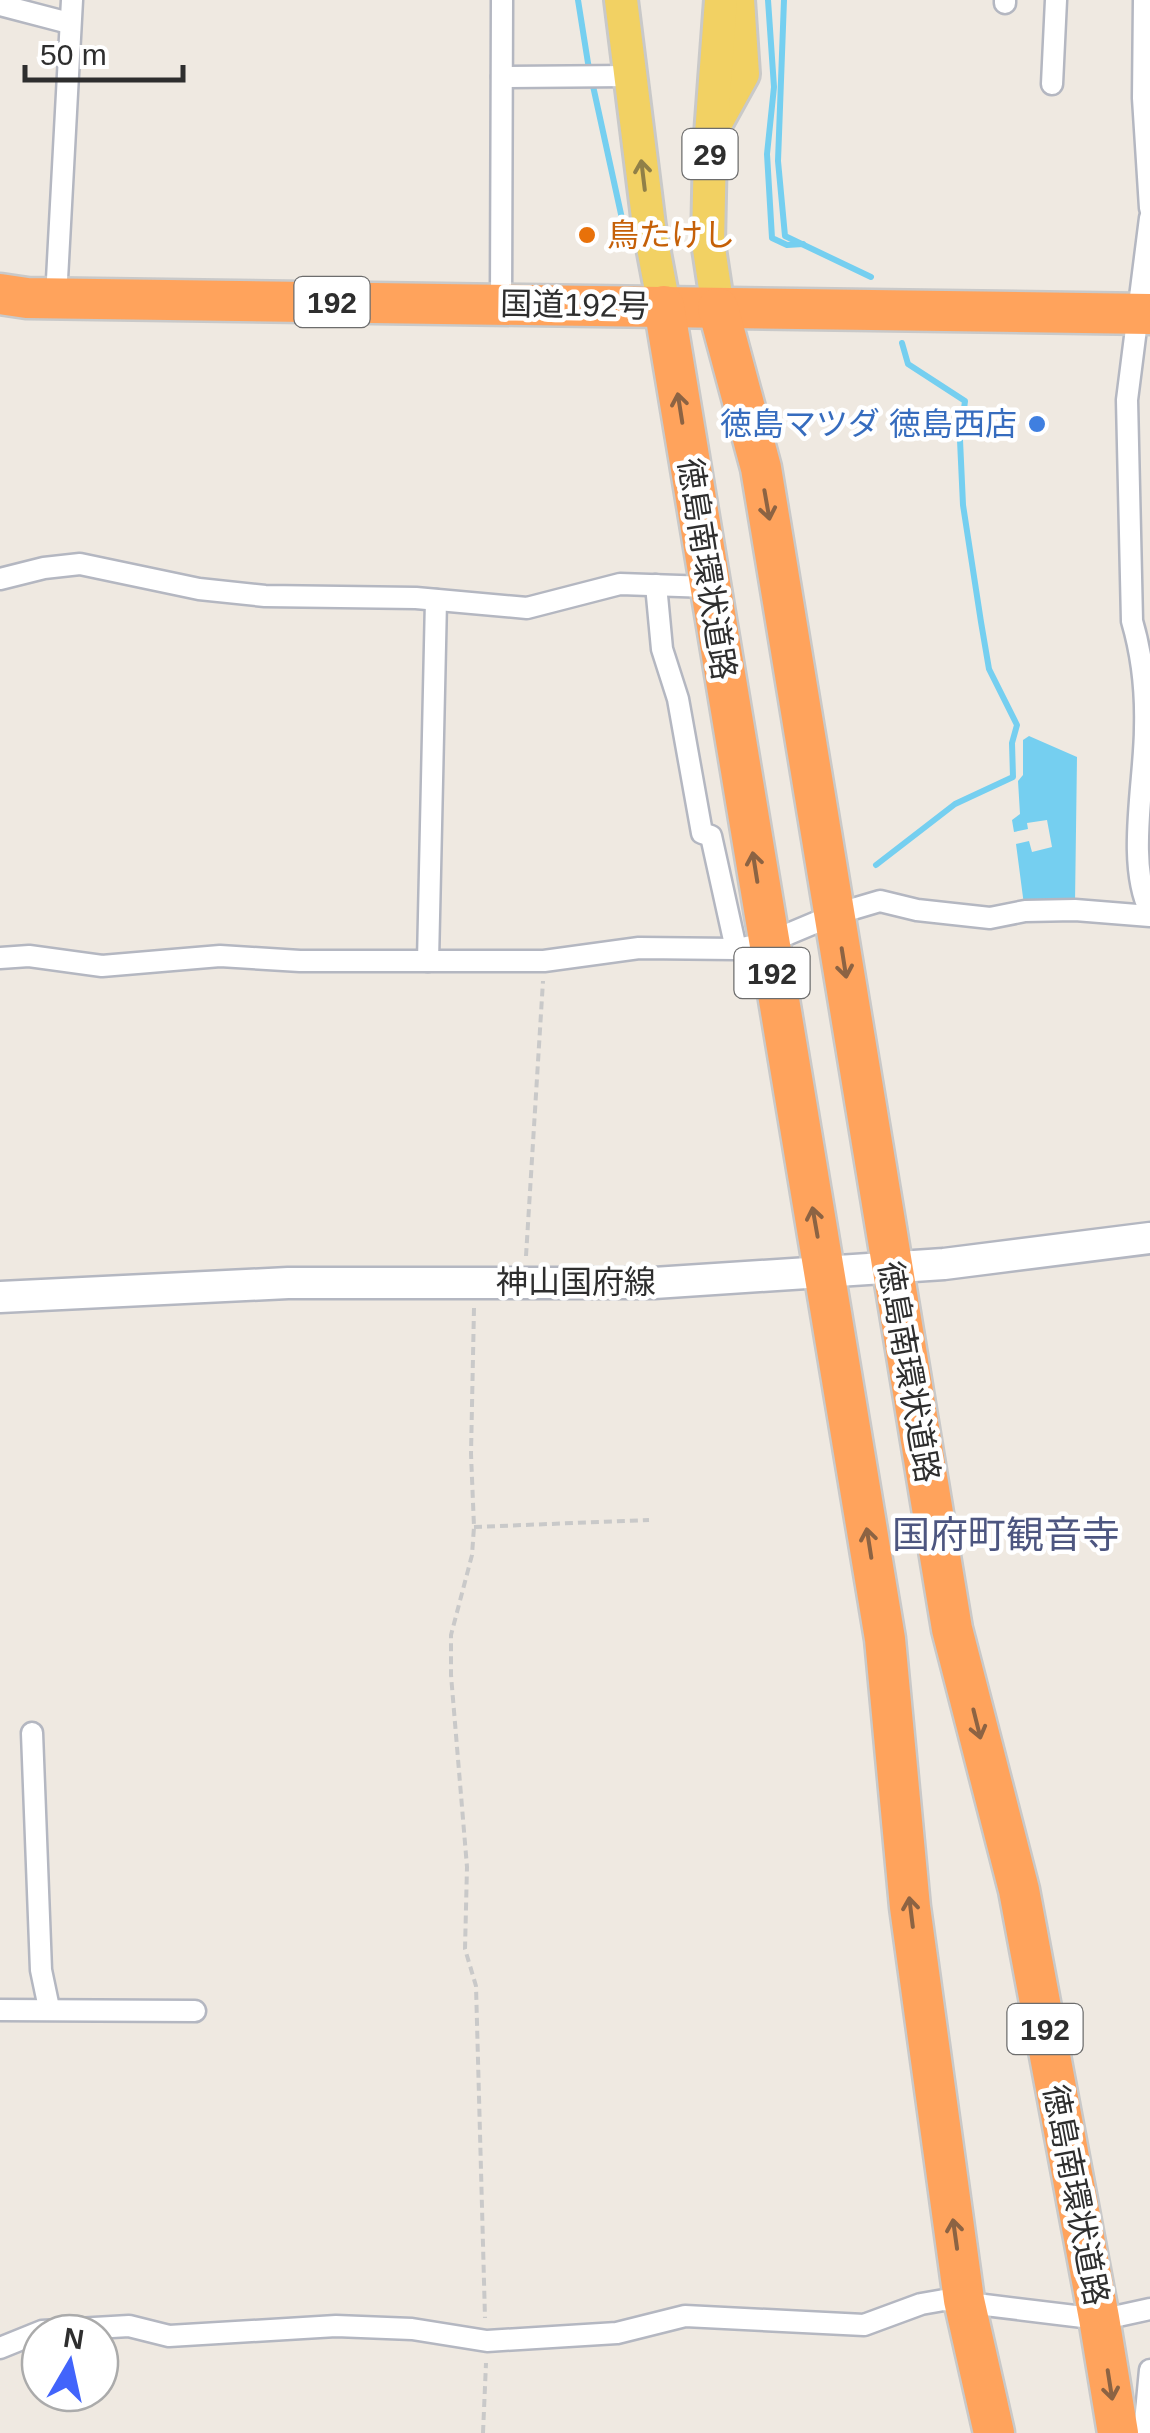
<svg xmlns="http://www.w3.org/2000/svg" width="1150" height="2433" viewBox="0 0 1150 2433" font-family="Arial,'Noto Sans JP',sans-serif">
  <rect width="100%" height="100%" fill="#efe9e1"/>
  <path fill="#75cff0" d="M 1029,736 L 1077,757 L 1075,903 L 1024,905 L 1016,844 L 1029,841 L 1032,852 L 1052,847 L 1047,820 L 1027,823 L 1028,829 L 1014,832 L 1012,820 L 1020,814 L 1018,781 L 1023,775 L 1023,740 Z"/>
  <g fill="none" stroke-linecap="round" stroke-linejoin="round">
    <g stroke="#75cff0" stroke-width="6">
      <path d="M 578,0 L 588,63 L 626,237"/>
      <path d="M 768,0 L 774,87 L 767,154 L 772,238 L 787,245 L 803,244"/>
      <path d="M 784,0 L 778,161 L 785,236 L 871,277"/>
      <path d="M 876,865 L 955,804 L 1013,777 L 1012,743 L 1017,725 L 989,669 L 981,622 L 963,505 L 960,440 L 965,401 L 908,364 L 902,343"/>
    </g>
    <defs>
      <g id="street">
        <path d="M 1144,0 L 1143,98 L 1150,208"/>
        <path d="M 1005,3 L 1005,0"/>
        <path d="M 0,5 L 69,23"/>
        <path d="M 502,77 L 630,76"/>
        <path d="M 1052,84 L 1056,0"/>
        <path d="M 1150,218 L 1127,400 L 1132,621 C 1142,655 1146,692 1145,728 C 1145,780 1126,864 1150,911"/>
        <path d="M 56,298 L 72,0"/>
        <path d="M 501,304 L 502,0"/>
        <path d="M 0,579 L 44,568 L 80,564 L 199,589 L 265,596 L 416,598 L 527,608 L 620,584 L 709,587"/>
        <path d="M 656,585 L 662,649 L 678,699 L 702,833 L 711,836 L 736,949"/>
        <path d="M 0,958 L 29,956 L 102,966 L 220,956 L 300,961 L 544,961 L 639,948 L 736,949 L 767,943 L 836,914 L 880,901 L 917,910 L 990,918 L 1025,911 L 1075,910 L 1150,916"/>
        <path d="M 428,961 L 436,600"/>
        <path d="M 32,1733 L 41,1970 L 49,2008"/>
        <path d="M 0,2010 L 195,2011"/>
        <path d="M 0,2348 L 42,2331 L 129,2326 L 169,2336 L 336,2326 L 412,2329 L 487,2341 L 617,2333 L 685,2316 L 864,2325 L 921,2304 L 944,2300 L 1083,2317 L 1118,2316 L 1150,2309"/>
        <path d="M 1144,2433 L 1150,2370"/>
      </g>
      <path id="secondary" d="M 0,1297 L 288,1283 L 654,1283 L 944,1264 L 1150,1238"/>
      <g id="primary">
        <path d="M 621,0 L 649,226 L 664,306"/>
        <path d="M 716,123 L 743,74 L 738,0"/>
        <path d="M 718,308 L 708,242 L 710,148 L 721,0"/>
      </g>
      <g id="highway">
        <path d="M 0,294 L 27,298 L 1150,314"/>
        <path d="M 664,306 L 885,1639 L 910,1907 L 964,2300 L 994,2433"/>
        <path d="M 718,308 L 761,468 L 952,1629 L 1019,1890 L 1099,2318 L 1118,2433"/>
      </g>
    </defs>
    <use href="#street" stroke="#b4b7c1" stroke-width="25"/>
    <use href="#secondary" stroke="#b4b7c1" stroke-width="35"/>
    <use href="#primary" stroke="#c9c9c9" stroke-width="38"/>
    <use href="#highway" stroke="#c9c9c9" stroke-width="45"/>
    <g stroke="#c9c9c9" stroke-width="4" stroke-dasharray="8 5" stroke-linecap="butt">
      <path d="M 526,1256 L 543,981"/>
      <path d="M 474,1308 L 471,1454 L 474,1527 L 472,1555 L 451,1635 L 451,1675 L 467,1867 L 465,1949 L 476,1986 L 485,2318"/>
      <path d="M 474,1527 L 649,1520"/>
      <path d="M 483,2433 L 486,2363"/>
    </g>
    <use href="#street" stroke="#fff" stroke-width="20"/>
    <use href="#secondary" stroke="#fff" stroke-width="30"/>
    <use href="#primary" stroke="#f2d163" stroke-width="32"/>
    <use href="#highway" stroke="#ffa35c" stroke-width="40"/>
  </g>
  <defs><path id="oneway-shaft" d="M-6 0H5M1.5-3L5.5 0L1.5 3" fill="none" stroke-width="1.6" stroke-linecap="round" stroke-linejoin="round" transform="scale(2.5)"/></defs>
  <use stroke="#908048" href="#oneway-shaft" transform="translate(643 175) rotate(-97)"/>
  <g stroke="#8c6343">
    <use href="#oneway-shaft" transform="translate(680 408) rotate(-99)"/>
    <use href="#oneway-shaft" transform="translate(767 505) rotate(80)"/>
    <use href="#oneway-shaft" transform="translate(755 867) rotate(-99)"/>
    <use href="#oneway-shaft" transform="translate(844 963) rotate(81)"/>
    <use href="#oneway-shaft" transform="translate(815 1222) rotate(-100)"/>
    <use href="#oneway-shaft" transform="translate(869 1543) rotate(-99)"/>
    <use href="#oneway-shaft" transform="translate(977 1724) rotate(76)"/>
    <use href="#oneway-shaft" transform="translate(911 1912) rotate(-97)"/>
    <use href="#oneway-shaft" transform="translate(955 2234) rotate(-98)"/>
    <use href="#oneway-shaft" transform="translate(1110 2385) rotate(81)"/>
  </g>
  <circle fill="#e8710a" stroke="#fff" stroke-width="4" cx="587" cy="235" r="10"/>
  <circle fill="#3f7fe0" stroke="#fff" stroke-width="4" cx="1037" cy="424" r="10"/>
  <g text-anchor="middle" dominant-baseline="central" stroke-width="9" stroke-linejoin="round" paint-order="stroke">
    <g fill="#fff" stroke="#6d6d6d" stroke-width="2.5">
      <rect x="682.5" y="129" width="55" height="50" rx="8"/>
      <rect x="294.5" y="277" width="75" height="50" rx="8"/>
      <rect x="734.5" y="948" width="75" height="50" rx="8"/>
      <rect x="1007.5" y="2004" width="75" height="50" rx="8"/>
    </g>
    <g font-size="30" font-weight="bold" fill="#2e2e2e">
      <text x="710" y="154">29</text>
      <text x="332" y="302">192</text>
      <text x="772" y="973">192</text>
      <text x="1045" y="2029">192</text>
    </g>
    <g font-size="32" fill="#c56008" stroke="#fff" text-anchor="start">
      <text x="607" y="235">鳥たけし</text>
    </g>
    <g font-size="32" fill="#2e2e2e" stroke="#fff">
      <text transform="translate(575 305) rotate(1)">国道192号</text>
      <text transform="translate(707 569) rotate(81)">徳島南環状道路</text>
      <text x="576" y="1282">神山国府線</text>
      <text transform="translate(909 1372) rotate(80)">徳島南環状道路</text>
      <text transform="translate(1076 2195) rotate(79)">徳島南環状道路</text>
    </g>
    <g font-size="32" fill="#366cbe" stroke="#fff" text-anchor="end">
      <text x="1017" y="424">徳島マツダ 徳島西店</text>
    </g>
    <g font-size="38" fill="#4d5680" stroke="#fff">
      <text x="1006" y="1535">国府町観音寺</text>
    </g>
  </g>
  <g transform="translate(70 2363) rotate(9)"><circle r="48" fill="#ffffff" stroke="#ababab" stroke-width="2.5"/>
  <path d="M0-8L18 38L0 25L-18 38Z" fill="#4264fb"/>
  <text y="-15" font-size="28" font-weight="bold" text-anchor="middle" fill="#2e2e2e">N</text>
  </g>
  <path d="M25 65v15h158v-15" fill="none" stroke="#2e2e2e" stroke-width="5"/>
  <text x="40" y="65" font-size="30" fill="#2e2e2e" stroke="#ffffff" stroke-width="8" paint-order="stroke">50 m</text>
</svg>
